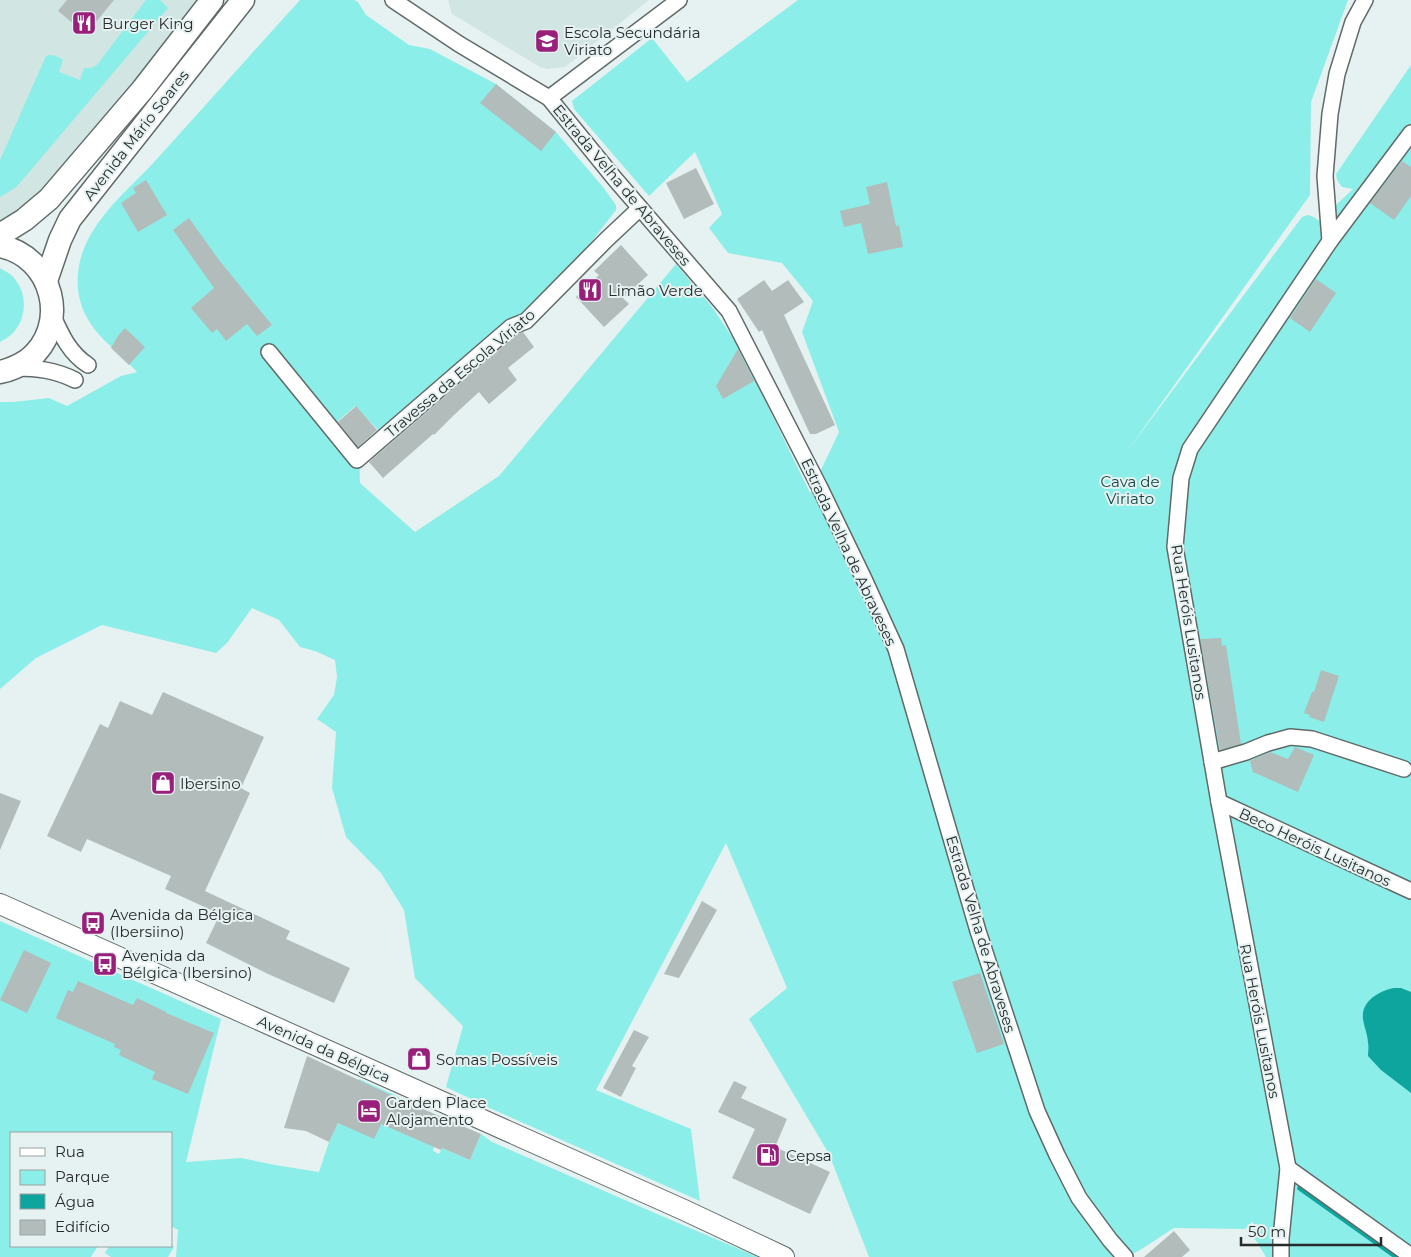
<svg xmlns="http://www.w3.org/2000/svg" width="1411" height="1257" viewBox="0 0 1411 1257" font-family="Montserrat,sans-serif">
  <rect width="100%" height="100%" fill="#e6f2f1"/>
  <g fill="#d1e5e3">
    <path d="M 0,0 L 212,0 L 143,89 L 0,235 Z"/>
    <path d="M 448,0 L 649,0 L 565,67 L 548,69 L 540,67 L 452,14 Z"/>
  </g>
  <g fill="#8ceee8">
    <path d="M 146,0 L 160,0 L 168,8 L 25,177 L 15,188 L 0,197 L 0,160 L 46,56 C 52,53 59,57 63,60 L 59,72 L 80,80 L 84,68 L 91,68 L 97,65 Z"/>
    <path d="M 300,0 L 354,0 L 358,2 L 366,15 L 409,45 L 430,49 L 496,84 L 556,132 L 603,187 L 616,205 L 616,210 L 589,245 L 527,308 L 400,419 L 379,431 L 355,406 L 336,423 L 359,449 L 360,483 L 415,532 L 499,476 L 676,264 L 712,307 L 739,347 L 810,493 L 839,432 L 802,332 L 813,301 L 782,263 L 728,253 L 709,228 L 722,214 L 695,152 L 649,196 L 574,109 L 572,101 L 652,38 L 687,82 L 798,0 L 1348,0 L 1311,102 L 1310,195 L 1128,450 L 1302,217 L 1308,215 L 1314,217 L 1319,221 L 1353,189 L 1342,187 L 1337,180 L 1336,174 L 1411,65 L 1411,1257 L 1266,1257 L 1257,1242 L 1245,1229 L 1174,1228 L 1140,1250 L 1127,1257 L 869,1257 L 829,1154 L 749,1019 L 787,988 L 726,843 L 596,1090 L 691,1129 L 700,1201 L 494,1110 L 446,1087 L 463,1026 L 415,978 L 404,910 L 381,873 L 346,837 L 332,788 L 336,732 L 317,719 L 334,695 L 337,677 L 335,660 L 315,651 L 300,647 L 279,620 L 252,608 L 227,643 L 216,653 L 102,625 L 36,658 L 0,689 L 0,402 L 13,402 L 49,398 L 67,406 L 121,376 L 137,372 C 115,347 86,332 79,296 C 75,274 80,253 91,234 C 107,206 134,184 156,160 C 204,107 252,53 300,0 Z"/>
    <path d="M 0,268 C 3,270 7,272 10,274 C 28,289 28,317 13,333 C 9,337 4,340 0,342 Z"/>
    <path d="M 0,921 L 221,1019 L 186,1162 L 241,1158 L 275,1165 L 319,1172 L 329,1142 L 359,1079 L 397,1096 L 401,1099 L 434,1147 L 433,1151 L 439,1154 L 442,1148 L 470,1160 L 481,1134 L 492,1142 L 657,1214 L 758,1257 L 176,1257 L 178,1230 L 171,1226 L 171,1133 L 11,1133 L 11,1246 L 98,1246 L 91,1257 L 0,1257 Z"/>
    <path d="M 171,1245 L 174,1247 L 168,1257 L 111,1257 L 105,1253 L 109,1246 Z"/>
  </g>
  <path fill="#0ea59f" d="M 1394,988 L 1401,988 L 1411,992 L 1411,1093 L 1381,1070 L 1368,1056 C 1368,1052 1369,1047 1368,1043 C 1368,1035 1364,1027 1363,1019 C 1361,1001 1379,991 1394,988 Z"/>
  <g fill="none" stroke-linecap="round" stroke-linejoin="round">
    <path stroke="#0ea59f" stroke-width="5.5" d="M 1300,1188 L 1397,1257"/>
  </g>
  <g fill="#b1bcbb">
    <path d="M 67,0 L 114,0 L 86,34 L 58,11 Z"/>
    <path d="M 496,84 L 556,132 L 541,151 L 480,103 Z"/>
    <path d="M 1402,161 L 1411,167 L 1411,196 L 1394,220 L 1370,203 Z"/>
    <path d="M 696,168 L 714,204 L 684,219 L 666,183 Z"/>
    <path d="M 146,180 L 167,215 L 138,232 L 121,203 L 136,193 L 133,188 Z"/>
    <path d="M 887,182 L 896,226 L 899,225 L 903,247 L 868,254 L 861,223 L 844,227 L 840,211 L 870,204 L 866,187 Z"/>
    <path d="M 189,218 L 219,260 L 272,325 L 257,336 L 247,324 L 226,341 L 217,329 L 212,333 L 191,308 L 214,288 L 173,230 Z"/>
    <path d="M 621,245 L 648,275 L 623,298 L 629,304 L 604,327 L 576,297 L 599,275 L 594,271 Z"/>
    <path d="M 1316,279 L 1336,293 L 1310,332 L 1290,318 Z"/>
    <path d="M 764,280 L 772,291 L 788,280 L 804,302 L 784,315 L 835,425 L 816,434 L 810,434 L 762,330 L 759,332 L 737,299 Z"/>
    <path d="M 125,328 L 145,347 L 129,365 L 111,348 L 118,336 Z"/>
    <path d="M 523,332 L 534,347 L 508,368 L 517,380 L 489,404 L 479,392 L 454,415 L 434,435 L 433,434 L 383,478 L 369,462 L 516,335 Z"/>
    <path d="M 738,349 L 754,381 L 723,399 L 716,386 Z"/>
    <path d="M 356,406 L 377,430 L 358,447 L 338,422 Z"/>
    <path d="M 1221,638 L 1222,646 L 1226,645 L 1241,744 L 1220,750 L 1200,639 Z"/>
    <path d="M 1321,670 L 1339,676 L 1324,722 L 1309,717 L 1310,715 L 1304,713 L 1312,692 L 1314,692 Z"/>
    <path d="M 163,692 L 264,737 L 241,788 L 250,793 L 205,891 L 290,931 L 286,939 L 350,968 L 334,1003 L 268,974 L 206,943 L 220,914 L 165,889 L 171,876 L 87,839 L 81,852 L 47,836 L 100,724 L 108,728 L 120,701 L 152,715 Z"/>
    <path d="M 1295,747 L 1314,755 L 1298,792 L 1253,772 L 1250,761 L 1270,752 L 1288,759 Z"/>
    <path d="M 0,793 L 21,801 L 0,850 Z"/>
    <path d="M 702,901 L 717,910 L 679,978 L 664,974 Z"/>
    <path d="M 24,950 L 51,963 L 27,1013 L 0,1000 Z"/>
    <path d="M 980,973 L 1004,1044 L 977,1053 L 952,982 Z"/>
    <path d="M 78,981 L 133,1005 L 137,998 L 166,1012 L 166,1013 L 214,1033 L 188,1094 L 152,1079 L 155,1072 L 119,1055 L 121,1050 L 114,1047 L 115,1044 L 56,1018 L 68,990 L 73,992 Z"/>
    <path d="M 634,1030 L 649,1037 L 632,1066 L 636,1068 L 621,1097 L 603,1088 Z"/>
    <path d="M 307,1056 L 393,1096 L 481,1134 L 470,1160 L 442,1148 L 441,1150 L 381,1124 L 374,1139 L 338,1123 L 329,1142 L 306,1131 L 284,1128 Z"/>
    <path d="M 734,1081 L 747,1087 L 741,1098 L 787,1119 L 775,1147 L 830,1172 L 810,1214 L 732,1178 L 755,1129 L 718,1112 Z"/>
    <path d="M 1174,1231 L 1190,1250 L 1182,1257 L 1144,1257 Z"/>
  </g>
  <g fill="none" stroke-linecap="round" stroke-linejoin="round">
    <defs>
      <g id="street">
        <path d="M 393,0 L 459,44 L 549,98 L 615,179 L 729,311 L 820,488 L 864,579 L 896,649 L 978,931 L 1037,1111 L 1057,1155 L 1079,1198 L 1110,1240 L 1125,1257"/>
        <path d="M 549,98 L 679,0"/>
        <path d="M 1330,241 L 1325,176 L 1330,114 L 1337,74 L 1353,22 L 1365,0"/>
        <path d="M 52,314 C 61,334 69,353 88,365"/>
        <path d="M 269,352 L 357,460 L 511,327 L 526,321 L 606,240 L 640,208"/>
        <path d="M 16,368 C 37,368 55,370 75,380"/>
        <path d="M 1212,762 L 1246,752 L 1268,743 L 1290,737 L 1312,739 L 1404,769"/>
        <path d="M 1219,802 L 1411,891"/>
        <path d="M 1288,1168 L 1411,1256"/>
        <path d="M 1281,1257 L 1281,1238 L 1288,1168 L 1219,802 L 1175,547 L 1181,478 L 1190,449 L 1330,241 L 1411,133"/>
      </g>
      <path id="secondary" d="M 0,904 L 684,1210 L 784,1257"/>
      <g id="primary">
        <path d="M 0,235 L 24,220 L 49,199 L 143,89 L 212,0"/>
        <path d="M 0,246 C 53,256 71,326 28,360 C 19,366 10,370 0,372"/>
        <path d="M 46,281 L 60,240 L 70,219 L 243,0"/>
      </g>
    </defs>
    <use href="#street" stroke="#606a69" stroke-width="18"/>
    <use href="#secondary" stroke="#606a69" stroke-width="22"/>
    <use href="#primary" stroke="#606a69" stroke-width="25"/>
    <use href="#street" stroke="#fff" stroke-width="15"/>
    <use href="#secondary" stroke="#fff" stroke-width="20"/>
    <use href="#primary" stroke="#fff" stroke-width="22"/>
  </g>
  <defs>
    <symbol id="restaurant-square" viewBox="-11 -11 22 22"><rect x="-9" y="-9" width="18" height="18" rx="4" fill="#98207b" stroke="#e6f2f1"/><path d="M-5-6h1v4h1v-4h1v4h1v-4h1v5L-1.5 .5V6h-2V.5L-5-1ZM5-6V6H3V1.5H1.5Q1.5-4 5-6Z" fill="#fff"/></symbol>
    <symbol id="school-square" viewBox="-11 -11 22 22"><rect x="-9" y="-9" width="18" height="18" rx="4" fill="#98207b" stroke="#e6f2f1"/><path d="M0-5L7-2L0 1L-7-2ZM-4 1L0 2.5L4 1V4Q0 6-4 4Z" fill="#fff"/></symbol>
    <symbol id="shop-square" viewBox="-11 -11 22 22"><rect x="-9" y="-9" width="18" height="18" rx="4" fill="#98207b" stroke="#e6f2f1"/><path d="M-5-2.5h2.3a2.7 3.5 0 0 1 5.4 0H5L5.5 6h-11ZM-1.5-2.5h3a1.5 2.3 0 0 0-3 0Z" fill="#fff"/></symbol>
    <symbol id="bus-square" viewBox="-11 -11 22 22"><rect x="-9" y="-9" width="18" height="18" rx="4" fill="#98207b" stroke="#e6f2f1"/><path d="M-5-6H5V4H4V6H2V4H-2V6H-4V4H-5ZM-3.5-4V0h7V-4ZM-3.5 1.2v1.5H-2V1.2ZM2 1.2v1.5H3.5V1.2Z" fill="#fff"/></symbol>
    <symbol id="hotel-square" viewBox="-11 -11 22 22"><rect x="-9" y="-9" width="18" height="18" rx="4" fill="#98207b" stroke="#e6f2f1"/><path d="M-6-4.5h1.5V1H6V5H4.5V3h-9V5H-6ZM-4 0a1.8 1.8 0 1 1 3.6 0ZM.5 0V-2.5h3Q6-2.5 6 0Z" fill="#fff"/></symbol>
    <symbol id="fuel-square" viewBox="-11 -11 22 22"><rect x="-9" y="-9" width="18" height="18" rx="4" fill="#98207b" stroke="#e6f2f1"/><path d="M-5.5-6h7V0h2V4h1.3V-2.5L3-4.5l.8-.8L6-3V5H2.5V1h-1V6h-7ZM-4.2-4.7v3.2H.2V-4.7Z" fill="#fff"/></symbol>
  </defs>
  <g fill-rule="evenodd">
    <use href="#restaurant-square" x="70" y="9" width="28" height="28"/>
    <use href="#school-square" x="533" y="27" width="28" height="28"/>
    <use href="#restaurant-square" x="576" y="276" width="28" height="28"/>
    <use href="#shop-square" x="149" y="769" width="28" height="28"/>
    <use href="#bus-square" x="79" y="909" width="28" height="28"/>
    <use href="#bus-square" x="91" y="950" width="28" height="28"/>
    <use href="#shop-square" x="405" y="1045" width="28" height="28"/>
    <use href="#hotel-square" x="355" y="1097" width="28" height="28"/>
    <use href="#fuel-square" x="754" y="1141" width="28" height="28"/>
  </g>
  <g text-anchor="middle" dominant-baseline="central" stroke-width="4" stroke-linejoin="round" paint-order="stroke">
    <g font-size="15" fill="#272b2b" stroke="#e6f2f1" text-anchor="start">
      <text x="102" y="23">Burger King</text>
      <text x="564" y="32">Escola Secundária<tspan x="564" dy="17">Viriato</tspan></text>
      <text x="608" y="290">Limão Verde</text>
      <text x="180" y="783">Ibersino</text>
      <text x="110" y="914">Avenida da Bélgica<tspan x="110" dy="17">(Ibersiino)</tspan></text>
      <text x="122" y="955">Avenida da<tspan x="122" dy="17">Bélgica (Ibersino)</tspan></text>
      <text x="436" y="1059">Somas Possíveis</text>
      <text x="386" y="1102">Garden Place<tspan x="386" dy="17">Alojamento</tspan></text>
      <text x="786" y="1155">Cepsa</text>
    </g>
    <g font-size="15" fill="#272b2b" stroke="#e6f2f1">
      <text transform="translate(136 135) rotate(-52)">Avenida Mário Soares</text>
      <text transform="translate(622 185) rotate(50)">Estrada Velha de Abraveses</text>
      <text transform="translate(460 373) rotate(-40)">Travessa da Escola Viriato</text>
      <text transform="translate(849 552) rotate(65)">Estrada Velha de Abraveses</text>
      <text transform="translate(1189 622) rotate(81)">Rua Heróis Lusitanos</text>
      <text transform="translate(1315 847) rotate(25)">Beco Heróis Lusitanos</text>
      <text transform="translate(981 934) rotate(73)">Estrada Velha de Abraveses</text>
      <text transform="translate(1260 1021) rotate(79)">Rua Heróis Lusitanos</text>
      <text transform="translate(324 1049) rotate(24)">Avenida da Bélgica</text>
    </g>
    <g font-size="15" fill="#0e4744" stroke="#e6f2f1">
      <text x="1130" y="481">Cava de<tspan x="1130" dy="17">Viriato</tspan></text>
    </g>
  </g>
  <rect x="10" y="1132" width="162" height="115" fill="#e6f2f1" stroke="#9aa2a2"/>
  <rect x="20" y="1148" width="25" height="8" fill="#ffffff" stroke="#9aa2a2"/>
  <text x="55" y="1157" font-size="15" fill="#272b2b">Rua</text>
  <rect x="20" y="1170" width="25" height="15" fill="#8ceee8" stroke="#9aa2a2"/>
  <text x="55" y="1182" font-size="15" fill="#272b2b">Parque</text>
  <rect x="20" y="1194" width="25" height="15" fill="#0ea59f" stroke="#9aa2a2"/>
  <text x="55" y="1207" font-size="15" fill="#272b2b">Água</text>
  <rect x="20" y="1220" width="25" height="15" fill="#b1bcbb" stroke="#9aa2a2"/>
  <text x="55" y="1232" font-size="15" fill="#272b2b">Edifício</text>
  <path d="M1241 1237v8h140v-8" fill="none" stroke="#272b2b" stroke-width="2.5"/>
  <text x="1248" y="1237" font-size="15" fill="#272b2b" stroke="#e6f2f1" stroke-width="4" paint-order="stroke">50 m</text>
</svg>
